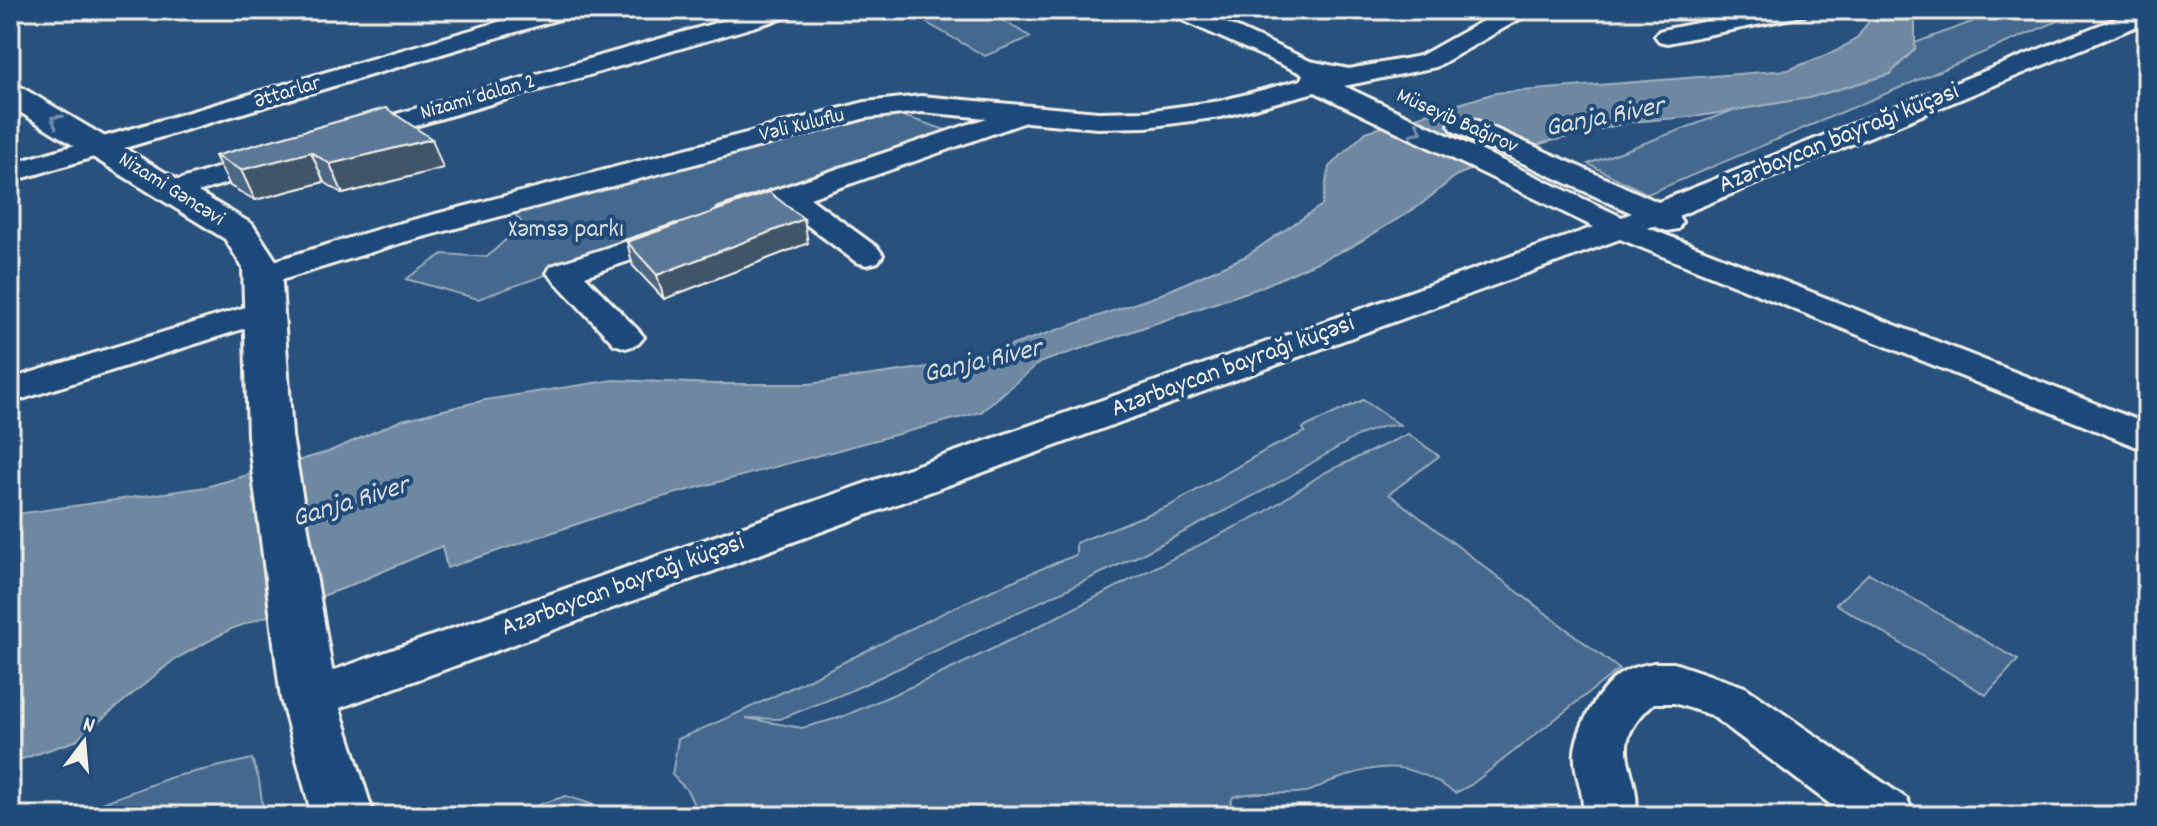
<svg xmlns="http://www.w3.org/2000/svg" width="2157" height="826" viewBox="0 0 2157 826" font-family="Dekko,sans-serif">
  <rect width="100%" height="100%" fill="#28517e"/>
  <filter id="ink" filterUnits="userSpaceOnUse"><feTurbulence type="fractalNoise" baseFrequency=".0125" numOctaves="2"/><feDisplacementMap in="SourceGraphic" scale="16" xChannelSelector="R" yChannelSelector="G"/><feConvolveMatrix kernelMatrix="1 2 1 2 8 2 1 2 1" color-interpolation-filters="sRGB"/></filter>
  <g filter="url(#ink)">
    <g fill="#45688e" stroke="#9cacbb" stroke-width="2">
      <path d="M 904,10 L 985,10 L 1031,37 L 985,56 Z"/>
      <path d="M 2004,10 L 2084,10 L 1648,194 L 1588,164 Z"/>
      <path d="M 894,113 L 949,131 L 478,299 L 406,279 L 443,254 L 487,257 L 523,224 L 510,208 L 787,133 Z"/>
      <path d="M 1363,400 L 1400,425 L 1384,426 L 1359,435 L 1278,483 L 1142,554 L 848,692 L 780,719 L 746,718 L 802,728 L 842,717 L 947,671 L 1039,626 L 1265,512 L 1324,473 L 1408,434 L 1439,456 L 1389,494 L 1619,669 L 1471,785 L 1455,793 C 1409,760 1382,762 1329,782 C 1321,785 1314,791 1306,792 C 1281,796 1259,789 1233,797 L 1225,816 L 693,816 L 697,811 L 687,790 L 672,775 L 678,739 C 813,684 939,607 1076,555 L 1076,543 L 1171,505 L 1268,449 L 1305,432 L 1303,428 Z"/>
      <path d="M 1869,573 L 2018,660 L 1986,695 L 1836,604 Z"/>
      <path d="M 252,759 L 259,780 L 264,816 L 67,816 L 172,777 Z"/>
      <path d="M 566,796 L 601,807 L 609,816 L 522,816 L 541,804 Z"/>
    </g>
    <path fill="#6e88a2" stroke="#a4b2be" stroke-width="2" d="M 1877,10 L 1915,10 L 1915,49 L 1890,74 L 1809,98 L 1700,116 L 1630,122 L 1543,143 L 1457,175 L 1419,206 L 1351,247 L 1259,288 L 1039,363 L 981,412 L 636,504 L 447,568 L 442,546 L 342,589 L 231,629 L 175,659 L 75,741 L 10,763 L 10,515 L 206,487 L 328,452 L 402,420 L 485,400 L 613,380 L 717,384 L 809,384 L 963,362 L 1157,296 L 1246,256 L 1322,205 L 1329,167 L 1366,132 L 1495,93 L 1788,70 L 1836,51 L 1856,39 Z"/>
    <g fill="none" stroke-linecap="round" stroke-linejoin="round">
      <defs>
        <g id="minor">
          <path d="M 540,10 L 576,10 L 573,15 L 10,182 L 10,164 Z"/>
          <path d="M 761,10 L 797,10 L 794,15 L 364,141 L 354,143 L 344,141 L 340,135 L 344,129 Z"/>
          <path d="M 1168,10 L 1198,10 L 1310,61 L 1349,69 L 1420,56 L 1502,10 L 1530,10 L 1527,15 L 1436,67 L 1344,86 L 1622,217 L 1632,213 L 1453,131 L 1449,125 L 1453,119 L 1473,119 L 1658,202 L 2137,10 L 2147,10 L 2147,22 L 1678,216 L 1682,222 L 1678,229 L 1667,231 L 1653,226 L 1648,228 L 2147,424 L 2147,451 L 1620,239 L 326,713 L 309,719 L 292,713 L 285,699 L 292,685 L 1594,227 L 1315,92 L 1221,117 L 1146,127 L 1098,128 L 1026,122 L 810,198 L 878,248 L 883,255 L 878,262 L 867,265 L 856,262 L 783,207 L 730,224 L 719,221 L 715,215 L 719,209 L 987,118 L 921,112 L 866,118 L 404,242 L 275,282 L 263,285 L 251,282 L 247,275 L 251,268 L 382,228 L 865,102 L 921,96 L 1098,112 L 1146,111 L 1220,101 L 1301,80 L 1303,74 L 1171,15 Z"/>
          <path d="M 1762,10 L 1808,10 L 1805,15 L 1797,17 L 1667,43 L 1659,41 L 1655,36 L 1659,31 L 1667,29 Z"/>
          <path d="M 272,151 L 282,154 L 286,160 L 282,166 L 172,200 L 162,197 L 157,191 L 162,185 Z"/>
          <path d="M 676,225 L 687,227 L 692,234 L 687,241 L 585,276 L 638,330 L 644,337 L 638,344 L 626,348 L 614,344 L 547,273 L 551,266 Z"/>
          <path d="M 262,302 L 274,305 L 279,312 L 274,319 L 10,403 L 10,379 Z"/>
          <path d="M 1654,663 L 1674,663 L 1745,687 L 1907,799 L 1915,816 L 1846,816 L 1711,715 L 1674,703 L 1654,703 C 1602,749 1642,766 1636,816 L 1582,816 C 1586,796 1576,781 1575,761 C 1572,734 1600,684 1624,672 C 1633,667 1644,665 1654,663 Z"/>
        </g>
        <path id="major" d="M 10,84 L 21,87 L 252,224 L 281,268 L 292,436 L 325,628 L 337,699 L 374,816 L 312,816 L 281,699 L 248,436 L 243,268 L 225,239 L 10,106 Z"/>
      </defs>
      <use href="#minor" stroke="#f4f1e8" stroke-width="6"/>
      <use href="#major" stroke="#f4f1e8" stroke-width="6"/>
      <use href="#minor" fill="#1f4a7a" fill-rule="evenodd"/>
      <use href="#major" fill="#1f4a7a" fill-rule="evenodd"/>
    </g>
    <g fill="#4e6784" stroke="#f4f1e8" stroke-width="2">
      <path d="M 386,108 L 443,168 L 343,194 L 324,182 L 255,200 L 230,186 L 215,156 Z"/>
      <path d="M 627,242 L 808,243 L 664,299 L 633,266 Z"/>
    </g>
    <g fill="#40546b" stroke="#f4f1e8" stroke-width="2">
      <path d="M 432,139 L 443,168 L 343,194 L 330,164 Z"/>
      <path d="M 311,152 L 324,182 L 255,200 L 241,170 Z"/>
      <path d="M 804,219 L 808,243 L 664,299 L 657,275 Z"/>
    </g>
    <g fill="#5b7899" stroke="#f4f1e8" stroke-width="2">
      <path d="M 386,108 L 432,139 L 330,164 L 311,152 L 241,170 L 215,156 Z"/>
      <path d="M 769,192 L 804,219 L 657,275 L 627,242 Z"/>
    </g>
    <defs><path id="oneway-chevron" d="M-2-3.5L2.5 0L-2 3.5" fill="none" stroke-width="1.6" stroke-linecap="round" stroke-linejoin="round" transform="scale(2)"/></defs>
    <g stroke="#748da6">
      <use href="#oneway-chevron" transform="translate(56 120) rotate(-149)"/>
      <use href="#oneway-chevron" transform="translate(1417 130) rotate(26)"/>
    </g>
  </g>
  <g text-anchor="middle" dominant-baseline="central" stroke-width="8" stroke-linejoin="round" paint-order="stroke">
    <g font-size="22" fill="#f4f1e8" stroke="#1f4a7a">
      <text transform="translate(288 93) rotate(-17)">Əttarlar</text>
      <text transform="translate(478 98) rotate(-16)">Nizami dalan 2</text>
      <text transform="translate(1457 122) rotate(24)">Müseyib Bağırov</text>
      <text transform="translate(802 126) rotate(-14)">Vəli Xuluflu</text>
      <text transform="translate(171 190) rotate(32)">Nizami Gəncəvi</text>
    </g>
    <g font-size="26" fill="#f4f1e8" stroke="#1f4a7a">
      <text transform="translate(1839 139) rotate(-22)">Azərbaycan bayrağı küçəsi</text>
      <text transform="translate(1233 367) rotate(-20)">Azərbaycan bayrağı küçəsi</text>
      <text transform="translate(623 586) rotate(-20)">Azərbaycan bayrağı küçəsi</text>
    </g>
    <g font-size="26" fill="#dadcda" stroke="#1f4a7a">
      <text x="566" y="230">Xəmsə parkı</text>
    </g>
    <g font-size="28" font-style="italic" fill="#d9dcda" stroke="#1f4a7a">
      <text transform="translate(1605 119) rotate(-11)">Ganja River</text>
      <text transform="translate(983 363) rotate(-13)">Ganja River</text>
      <text transform="translate(351 504) rotate(-17)">Ganja River</text>
    </g>
  </g>
  <rect width="2157" height="826" fill="none" stroke="#1f4a7a" stroke-width="40"/>
  <rect x="20" y="20" width="2117" height="786" fill="none" stroke="#f4f1e8" stroke-width="3" filter="url(#ink)"/>
  <g transform="translate(84 742) rotate(16)" stroke="#1f4a7a" stroke-width="6" paint-order="stroke">
  <path d="M0-6L14 30L0 20L-14 30Z" fill="#f4f1e8"/>
  <text y="-12" font-size="22" font-weight="bold" text-anchor="middle" fill="#f4f1e8">N</text>
  </g>
</svg>
